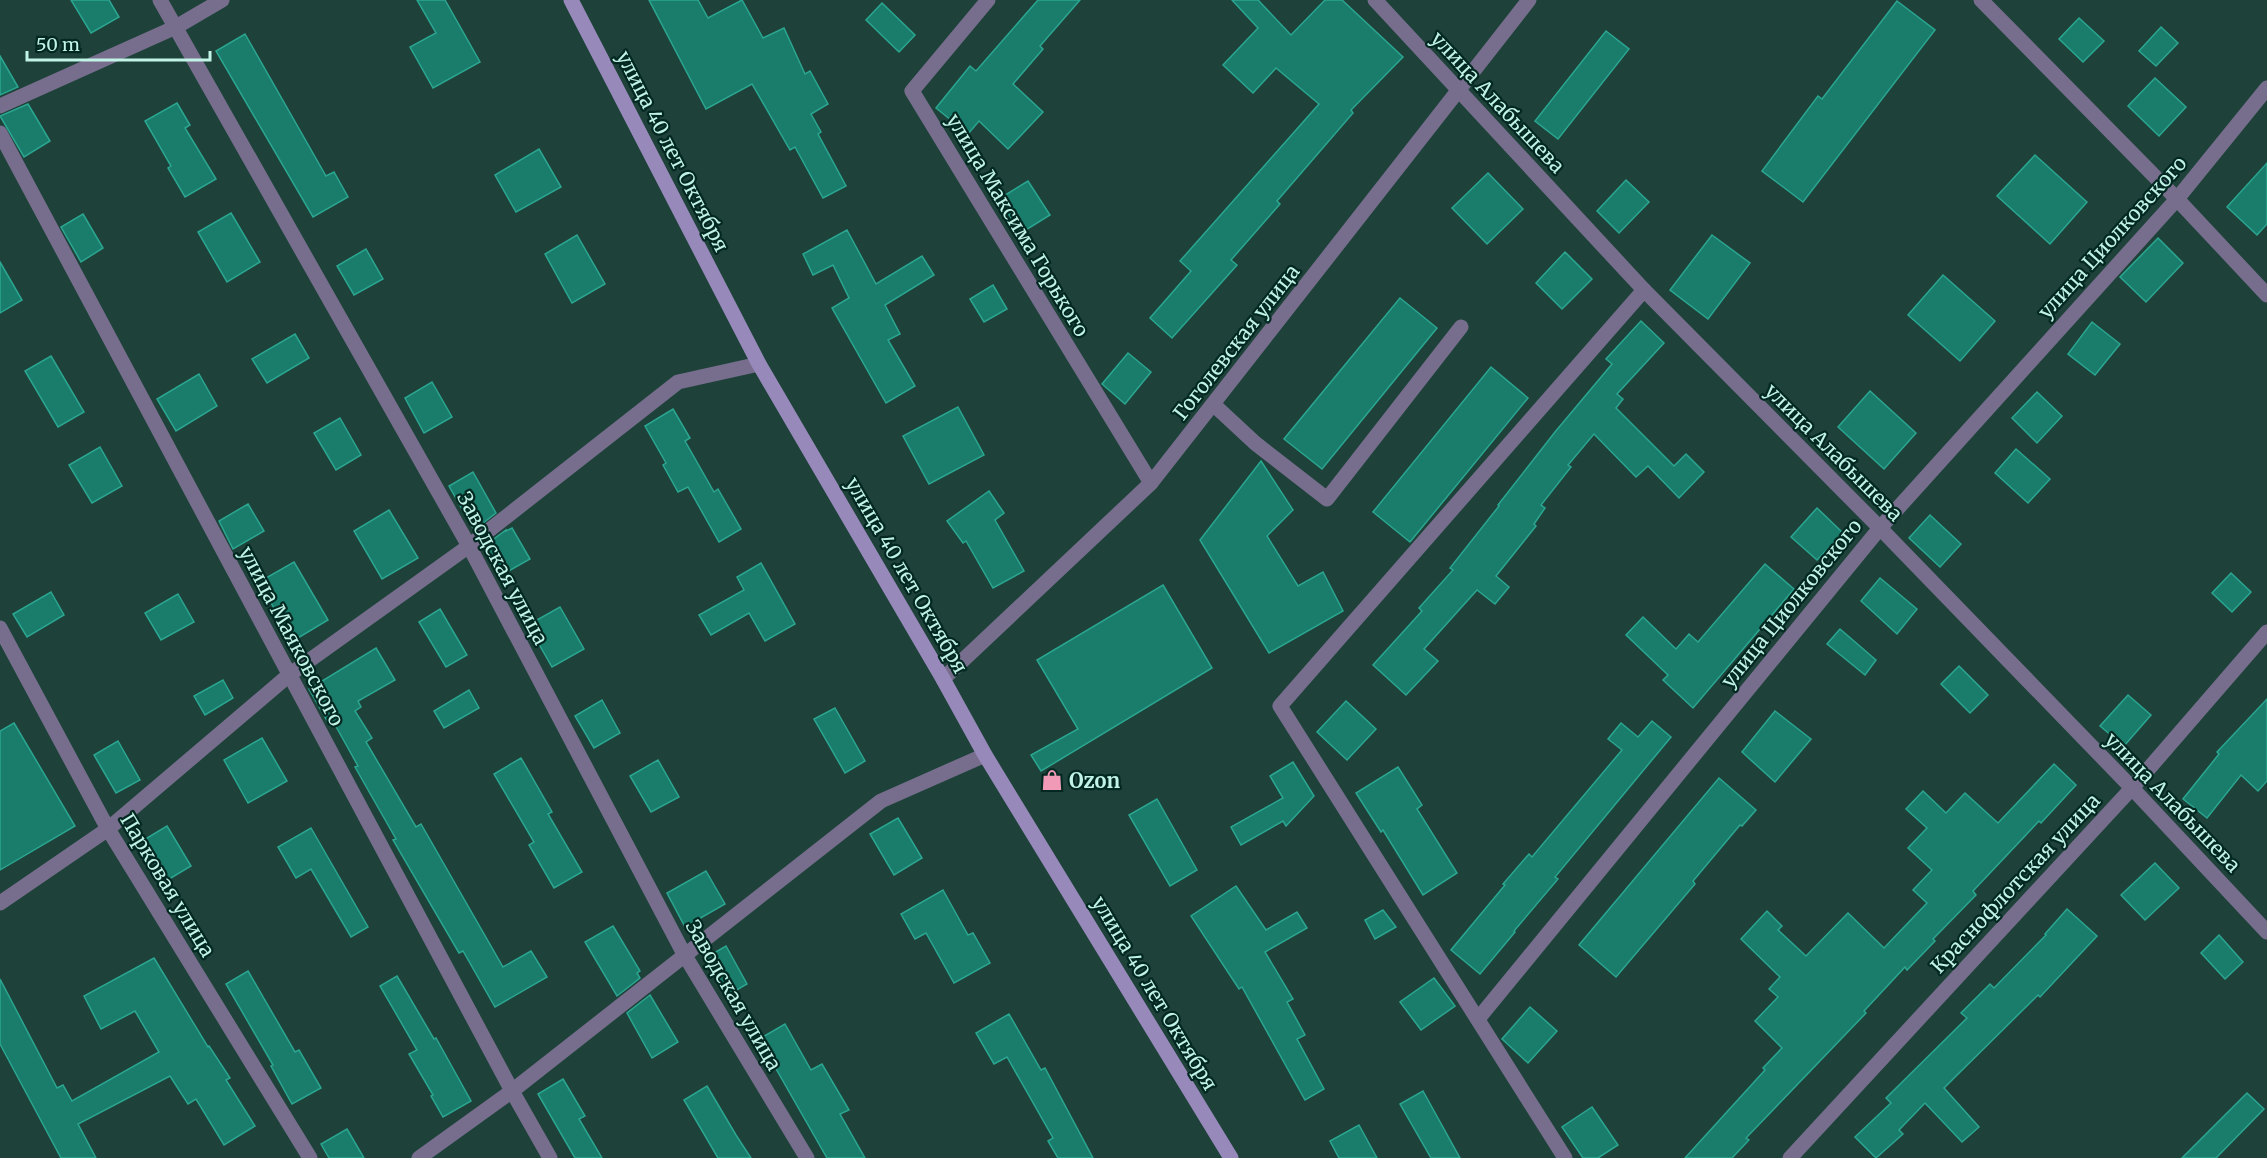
<svg xmlns="http://www.w3.org/2000/svg" width="2267" height="1158" viewBox="0 0 2267 1158" font-family="Merriweather,serif">
  <rect width="100%" height="100%" fill="#1e423a"/>
  <g fill="#1a7c6b" stroke="#2ba691" stroke-width="1.5">
    <path d="M 71,0 L 109,0 L 119,17 L 91,33 Z"/>
    <path d="M 417,0 L 445,0 L 480,62 L 433,88 L 410,47 L 436,33 Z"/>
    <path d="M 649,0 L 698,0 L 708,18 L 742,0 L 763,38 L 784,28 L 805,74 L 810,71 L 828,104 L 811,114 L 821,132 L 818,134 L 846,186 L 823,198 L 795,147 L 790,150 L 752,84 L 706,109 Z"/>
    <path d="M 1038,0 L 1080,0 L 1040,46 L 1043,49 L 1013,84 L 1043,112 L 1008,149 L 979,121 L 968,134 L 936,108 L 970,66 L 976,71 Z"/>
    <path d="M 1232,0 L 1258,0 L 1291,35 L 1325,0 L 1342,0 L 1403,57 L 1351,110 L 1353,113 L 1277,201 L 1280,204 L 1231,260 L 1237,265 L 1172,338 L 1150,318 L 1191,271 L 1180,261 L 1319,104 L 1276,68 L 1253,93 L 1223,65 L 1258,28 Z"/>
    <path d="M 1897,1 L 1935,30 L 1803,202 L 1762,171 L 1818,96 L 1822,99 Z"/>
    <path d="M 882,3 L 915,35 L 899,52 L 866,20 Z"/>
    <path d="M 2079,18 L 2104,41 L 2083,62 L 2059,39 Z"/>
    <path d="M 2161,27 L 2178,43 L 2156,66 L 2139,51 Z"/>
    <path d="M 1606,31 L 1629,49 L 1558,139 L 1535,121 Z"/>
    <path d="M 245,34 L 326,176 L 334,172 L 348,197 L 313,217 L 216,51 Z"/>
    <path d="M 0,56 L 18,87 L 0,95 Z"/>
    <path d="M 2155,78 L 2186,107 L 2159,136 L 2128,106 Z"/>
    <path d="M 177,103 L 190,125 L 185,128 L 216,179 L 185,197 L 168,168 L 171,166 L 145,121 Z"/>
    <path d="M 28,104 L 50,141 L 24,157 L 0,116 Z"/>
    <path d="M 539,149 L 561,187 L 516,212 L 495,175 Z"/>
    <path d="M 2035,155 L 2087,202 L 2050,244 L 1997,196 Z"/>
    <path d="M 2267,163 L 2267,224 L 2257,235 L 2227,207 Z"/>
    <path d="M 1488,173 L 1523,209 L 1487,244 L 1452,208 Z"/>
    <path d="M 1626,180 L 1649,202 L 1619,233 L 1597,211 Z"/>
    <path d="M 1028,181 L 1050,215 L 1021,233 L 999,199 Z"/>
    <path d="M 231,213 L 260,262 L 227,282 L 198,232 Z"/>
    <path d="M 83,214 L 103,248 L 81,262 L 61,227 Z"/>
    <path d="M 847,230 L 876,284 L 922,256 L 934,275 L 885,305 L 900,334 L 888,340 L 915,386 L 886,403 L 832,308 L 849,298 L 833,265 L 813,275 L 803,254 Z"/>
    <path d="M 577,235 L 605,284 L 572,303 L 545,254 Z"/>
    <path d="M 1712,235 L 1750,263 L 1708,319 L 1670,290 Z"/>
    <path d="M 2158,238 L 2183,263 L 2146,302 L 2120,277 Z"/>
    <path d="M 366,249 L 383,279 L 354,295 L 337,266 Z"/>
    <path d="M 1565,252 L 1592,279 L 1562,309 L 1536,283 Z"/>
    <path d="M 0,262 L 22,300 L 0,313 Z"/>
    <path d="M 1943,275 L 1995,321 L 1960,361 L 1908,315 Z"/>
    <path d="M 993,285 L 1007,309 L 984,322 L 970,299 Z"/>
    <path d="M 1400,298 L 1437,328 L 1322,469 L 1284,439 Z"/>
    <path d="M 1641,321 L 1664,343 L 1617,394 L 1623,399 L 1616,408 L 1674,466 L 1686,454 L 1704,472 L 1679,498 L 1648,466 L 1636,477 L 1594,434 L 1568,465 L 1571,467 L 1541,505 L 1545,508 L 1534,524 L 1536,526 L 1496,576 L 1509,587 L 1495,604 L 1477,590 L 1424,649 L 1438,661 L 1406,695 L 1373,665 L 1422,611 L 1419,608 L 1453,570 L 1450,568 L 1499,506 L 1498,505 L 1555,432 L 1612,364 L 1606,359 Z"/>
    <path d="M 2092,322 L 2120,344 L 2095,375 L 2068,354 Z"/>
    <path d="M 295,334 L 309,358 L 267,383 L 252,359 Z"/>
    <path d="M 1128,353 L 1151,372 L 1125,404 L 1102,384 Z"/>
    <path d="M 51,356 L 84,412 L 58,427 L 25,371 Z"/>
    <path d="M 1491,367 L 1528,398 L 1410,542 L 1373,512 Z"/>
    <path d="M 199,374 L 217,406 L 176,431 L 157,399 Z"/>
    <path d="M 432,382 L 452,417 L 424,433 L 405,398 Z"/>
    <path d="M 1870,391 L 1916,433 L 1884,469 L 1838,427 Z"/>
    <path d="M 2037,392 L 2062,416 L 2037,443 L 2012,418 Z"/>
    <path d="M 958,407 L 984,455 L 929,484 L 903,436 Z"/>
    <path d="M 673,409 L 690,438 L 685,441 L 714,492 L 718,489 L 741,529 L 719,542 L 688,487 L 678,492 L 663,465 L 666,463 L 645,426 Z"/>
    <path d="M 340,418 L 361,455 L 336,470 L 314,433 Z"/>
    <path d="M 100,447 L 122,486 L 92,503 L 69,465 Z"/>
    <path d="M 2016,449 L 2050,479 L 2028,503 L 1995,473 Z"/>
    <path d="M 1261,461 L 1293,510 L 1267,536 L 1298,586 L 1323,572 L 1343,611 L 1269,653 L 1200,540 Z"/>
    <path d="M 473,472 L 496,513 L 474,530 L 449,486 Z"/>
    <path d="M 989,491 L 1004,513 L 995,520 L 1024,571 L 993,588 L 966,541 L 963,543 L 947,521 Z"/>
    <path d="M 248,504 L 264,531 L 233,549 L 219,521 Z"/>
    <path d="M 1817,508 L 1843,533 L 1817,560 L 1791,537 Z"/>
    <path d="M 389,510 L 418,558 L 382,579 L 354,531 Z"/>
    <path d="M 1930,515 L 1961,544 L 1940,567 L 1909,538 Z"/>
    <path d="M 512,528 L 530,559 L 500,576 L 483,547 L 506,530 L 506,531 Z"/>
    <path d="M 294,562 L 328,620 L 293,641 L 259,582 Z"/>
    <path d="M 761,563 L 795,624 L 765,641 L 749,613 L 711,635 L 699,615 L 744,590 L 737,577 Z"/>
    <path d="M 1765,564 L 1794,589 L 1693,708 L 1663,680 L 1668,675 L 1626,635 L 1643,617 L 1676,649 L 1689,634 L 1698,642 Z"/>
    <path d="M 2231,573 L 2251,592 L 2232,612 L 2212,593 Z"/>
    <path d="M 1880,578 L 1917,609 L 1897,634 L 1861,601 Z"/>
    <path d="M 1163,585 L 1212,668 L 1041,771 L 1031,755 L 1078,729 L 1037,660 Z"/>
    <path d="M 51,592 L 64,615 L 27,637 L 13,614 Z"/>
    <path d="M 178,594 L 194,622 L 161,640 L 145,613 Z"/>
    <path d="M 560,607 L 584,649 L 552,667 L 528,625 Z"/>
    <path d="M 440,609 L 467,655 L 446,667 L 419,622 Z"/>
    <path d="M 1840,629 L 1876,660 L 1865,675 L 1827,644 Z"/>
    <path d="M 376,648 L 395,680 L 358,701 L 361,707 L 355,711 L 372,738 L 366,742 L 416,827 L 421,824 L 503,967 L 531,951 L 547,977 L 495,1007 L 463,951 L 459,953 L 393,840 L 396,839 L 355,767 L 358,766 L 334,723 L 330,726 L 309,689 Z"/>
    <path d="M 1959,666 L 1988,695 L 1970,713 L 1941,684 Z"/>
    <path d="M 223,680 L 233,698 L 205,715 L 194,696 Z"/>
    <path d="M 469,690 L 479,708 L 444,728 L 434,711 Z"/>
    <path d="M 2128,695 L 2151,715 L 2124,746 L 2100,726 Z"/>
    <path d="M 2267,699 L 2267,781 L 2258,791 L 2241,775 L 2207,818 L 2183,799 L 2219,754 L 2217,752 Z"/>
    <path d="M 602,700 L 620,733 L 594,748 L 575,716 Z"/>
    <path d="M 1346,701 L 1376,729 L 1347,760 L 1317,732 Z"/>
    <path d="M 835,708 L 865,761 L 845,773 L 814,719 Z"/>
    <path d="M 1775,711 L 1811,739 L 1775,782 L 1742,752 Z"/>
    <path d="M 1652,721 L 1671,737 L 1555,877 L 1558,879 L 1514,931 L 1515,932 L 1480,974 L 1451,950 L 1505,885 L 1503,884 L 1529,854 L 1532,857 L 1622,750 L 1608,739 L 1621,723 L 1638,737 Z"/>
    <path d="M 14,723 L 75,826 L 0,870 L 0,731 Z"/>
    <path d="M 262,738 L 287,781 L 248,803 L 224,760 Z"/>
    <path d="M 118,741 L 140,780 L 116,793 L 94,755 Z"/>
    <path d="M 521,758 L 552,812 L 548,814 L 582,872 L 554,888 L 529,845 L 534,842 L 494,774 Z"/>
    <path d="M 658,760 L 679,797 L 651,812 L 630,776 Z"/>
    <path d="M 1293,762 L 1314,796 L 1286,826 L 1283,821 L 1241,845 L 1231,827 L 1283,798 L 1270,776 Z"/>
    <path d="M 2054,764 L 2076,785 L 2041,823 L 2039,821 L 1973,891 L 1976,895 L 1933,939 L 1935,941 L 1907,970 L 1905,967 L 1864,1011 L 1866,1013 L 1746,1138 L 1749,1140 L 1732,1158 L 1685,1158 L 1765,1070 L 1763,1068 L 1782,1048 L 1755,1021 L 1778,997 L 1769,989 L 1780,977 L 1741,939 L 1767,911 L 1782,926 L 1778,930 L 1806,956 L 1848,913 L 1884,948 L 1927,903 L 1913,890 L 1932,870 L 1908,848 L 1927,828 L 1906,809 L 1923,791 L 1946,813 L 1965,793 L 1998,823 Z"/>
    <path d="M 1398,767 L 1422,805 L 1417,809 L 1457,873 L 1423,895 L 1383,830 L 1381,832 L 1356,793 Z"/>
    <path d="M 1719,778 L 1756,810 L 1742,826 L 1740,825 L 1693,881 L 1695,884 L 1616,977 L 1579,945 Z"/>
    <path d="M 1157,799 L 1197,870 L 1170,886 L 1129,815 Z"/>
    <path d="M 898,818 L 922,858 L 894,875 L 870,834 Z"/>
    <path d="M 167,826 L 191,866 L 166,881 L 142,841 Z"/>
    <path d="M 311,828 L 368,927 L 351,937 L 311,869 L 296,878 L 278,847 Z"/>
    <path d="M 2155,863 L 2179,888 L 2145,920 L 2121,895 Z"/>
    <path d="M 706,871 L 725,904 L 685,927 L 667,893 Z"/>
    <path d="M 1236,886 L 1266,930 L 1297,912 L 1307,928 L 1265,952 L 1293,999 L 1287,1002 L 1305,1035 L 1297,1039 L 1324,1089 L 1305,1100 L 1242,987 L 1239,989 L 1191,916 Z"/>
    <path d="M 943,890 L 968,935 L 973,933 L 990,963 L 954,983 L 926,933 L 915,939 L 901,914 Z"/>
    <path d="M 2067,909 L 2097,936 L 2040,997 L 2038,995 L 1944,1088 L 1979,1127 L 1962,1142 L 1925,1103 L 1899,1130 L 1903,1134 L 1876,1158 L 1855,1137 L 1891,1103 L 1886,1098 L 1967,1018 L 1961,1013 L 1990,984 L 1994,988 L 2046,935 L 2045,934 Z"/>
    <path d="M 1383,910 L 1396,927 L 1375,939 L 1365,920 Z"/>
    <path d="M 613,926 L 640,971 L 637,973 L 640,978 L 617,996 L 585,942 Z"/>
    <path d="M 2219,935 L 2243,962 L 2225,979 L 2201,953 Z"/>
    <path d="M 726,946 L 747,984 L 728,995 L 707,957 Z"/>
    <path d="M 154,958 L 208,1047 L 209,1046 L 230,1078 L 226,1080 L 255,1126 L 224,1145 L 196,1099 L 188,1104 L 170,1076 L 78,1124 L 96,1158 L 61,1158 L 0,1044 L 0,979 L 57,1088 L 63,1085 L 72,1101 L 159,1052 L 135,1011 L 101,1029 L 84,996 Z"/>
    <path d="M 248,971 L 295,1052 L 299,1050 L 321,1088 L 292,1104 L 271,1066 L 273,1065 L 226,984 Z"/>
    <path d="M 397,976 L 434,1039 L 436,1038 L 471,1101 L 443,1117 L 431,1096 L 433,1095 L 409,1054 L 417,1050 L 380,986 Z"/>
    <path d="M 1434,978 L 1455,1006 L 1421,1030 L 1400,1002 Z"/>
    <path d="M 650,995 L 678,1042 L 652,1058 L 627,1013 Z"/>
    <path d="M 1530,1007 L 1557,1031 L 1528,1063 L 1502,1039 Z"/>
    <path d="M 1009,1014 L 1041,1070 L 1045,1068 L 1093,1158 L 1058,1158 L 1048,1141 L 1053,1138 L 1007,1057 L 994,1064 L 976,1033 Z"/>
    <path d="M 785,1024 L 811,1070 L 822,1064 L 849,1110 L 840,1114 L 865,1158 L 827,1158 L 759,1039 Z"/>
    <path d="M 563,1079 L 585,1116 L 579,1119 L 602,1158 L 575,1158 L 538,1094 Z"/>
    <path d="M 707,1086 L 736,1135 L 751,1158 L 718,1158 L 684,1100 Z"/>
    <path d="M 1423,1091 L 1460,1158 L 1431,1158 L 1400,1104 Z"/>
    <path d="M 2247,1093 L 2264,1109 L 2216,1158 L 2182,1158 Z"/>
    <path d="M 1592,1107 L 1618,1145 L 1598,1158 L 1583,1158 L 1562,1127 Z"/>
    <path d="M 1359,1125 L 1377,1158 L 1339,1158 L 1330,1141 Z"/>
    <path d="M 347,1129 L 364,1158 L 329,1158 L 321,1144 Z"/>
  </g>
  <g fill="none" stroke-linecap="round" stroke-linejoin="round">
    <path stroke="#776e8d" stroke-width="15" d="M 1213,404 L 1255,443 L 1327,499 L 1461,327"/>
    <g stroke="#776e8d" stroke-width="15">
      <path d="M 160,0 L 469,546 L 684,954 L 807,1158"/>
      <path d="M 988,0 L 912,91 L 1151,483"/>
      <path d="M 1375,0 L 1644,290 L 1880,528 L 2132,788 L 2267,932"/>
      <path d="M 1981,0 L 2177,199 L 2267,295"/>
      <path d="M 0,106 L 176,27 L 222,0"/>
      <path d="M 0,133 L 512,1091 L 550,1158"/>
      <path d="M 0,628 L 108,829 L 310,1158"/>
      <path d="M 943,679 L 1151,483 L 1529,0"/>
      <path d="M 0,903 L 108,829 L 289,675 L 469,546 L 678,382 L 759,364"/>
      <path d="M 1478,1019 L 1880,528 L 2177,199 L 2267,88"/>
      <path d="M 419,1158 L 512,1091 L 881,801 L 985,755"/>
      <path d="M 1565,1158 L 1280,706 L 1644,290"/>
      <path d="M 1790,1158 L 2132,788 L 2267,632"/>
    </g>
    <path stroke="#9889bb" stroke-width="15" d="M 571,0 L 759,364 L 943,679 L 985,755 L 1231,1158"/>
  </g>
  <defs>
    <symbol id="shop-bare" viewBox="-9 -9 18 18"><path d="M-5-2.5h2.3a2.7 3.5 0 0 1 5.4 0H5L5.5 6h-11ZM-1.5-2.5h3a1.5 2.3 0 0 0-3 0Z" fill="#f09ab7" stroke="#022821" stroke-width="2.5" paint-order="stroke"/></symbol>
  </defs>
  <g fill-rule="evenodd">
    <use href="#shop-bare" x="1037" y="765" width="30" height="30"/>
  </g>
  <g text-anchor="middle" dominant-baseline="central" stroke-width="4.5" stroke-linejoin="round" paint-order="stroke">
    <g font-size="20" fill="#c1f3e7" stroke="#022821">
      <text transform="translate(1498 102) rotate(47)">улица Алабышева</text>
      <text transform="translate(673 151) rotate(63)">улица 40 лет Октября</text>
      <text transform="translate(1018 225) rotate(59)">улица Максима Горького</text>
      <text transform="translate(2112 237) rotate(-48)">улица Циолковского</text>
      <text transform="translate(1236 342) rotate(-52)">Гоголевская улица</text>
      <text transform="translate(1834 452) rotate(45)">улица Алабышева</text>
      <text transform="translate(503 568) rotate(62)">Заводская улица</text>
      <text transform="translate(907 575) rotate(60)">улица 40 лет Октября</text>
      <text transform="translate(1791 603) rotate(-51)">улица Циолковского</text>
      <text transform="translate(292 636) rotate(62)">улица Маяковского</text>
      <text transform="translate(2173 802) rotate(46)">улица Алабышева</text>
      <text transform="translate(2015 883) rotate(-47)">Краснофлотская улица</text>
      <text transform="translate(168 885) rotate(59)">Парковая улица</text>
      <text transform="translate(1155 993) rotate(59)">улица 40 лет Октября</text>
      <text transform="translate(734 995) rotate(60)">Заводская улица</text>
    </g>
    <g font-size="20" font-weight="bold" fill="#c1f3e7" stroke="#022821" text-anchor="start">
      <text x="1069" y="780">Ozon</text>
    </g>
  </g>
  <path d="M27 51v9h183v-9" fill="none" stroke="#c1f3e7" stroke-width="3"/>
  <text x="36" y="51" font-size="18" fill="#c1f3e7" stroke="#022821" stroke-width="4.5" paint-order="stroke">50 m</text>
</svg>
